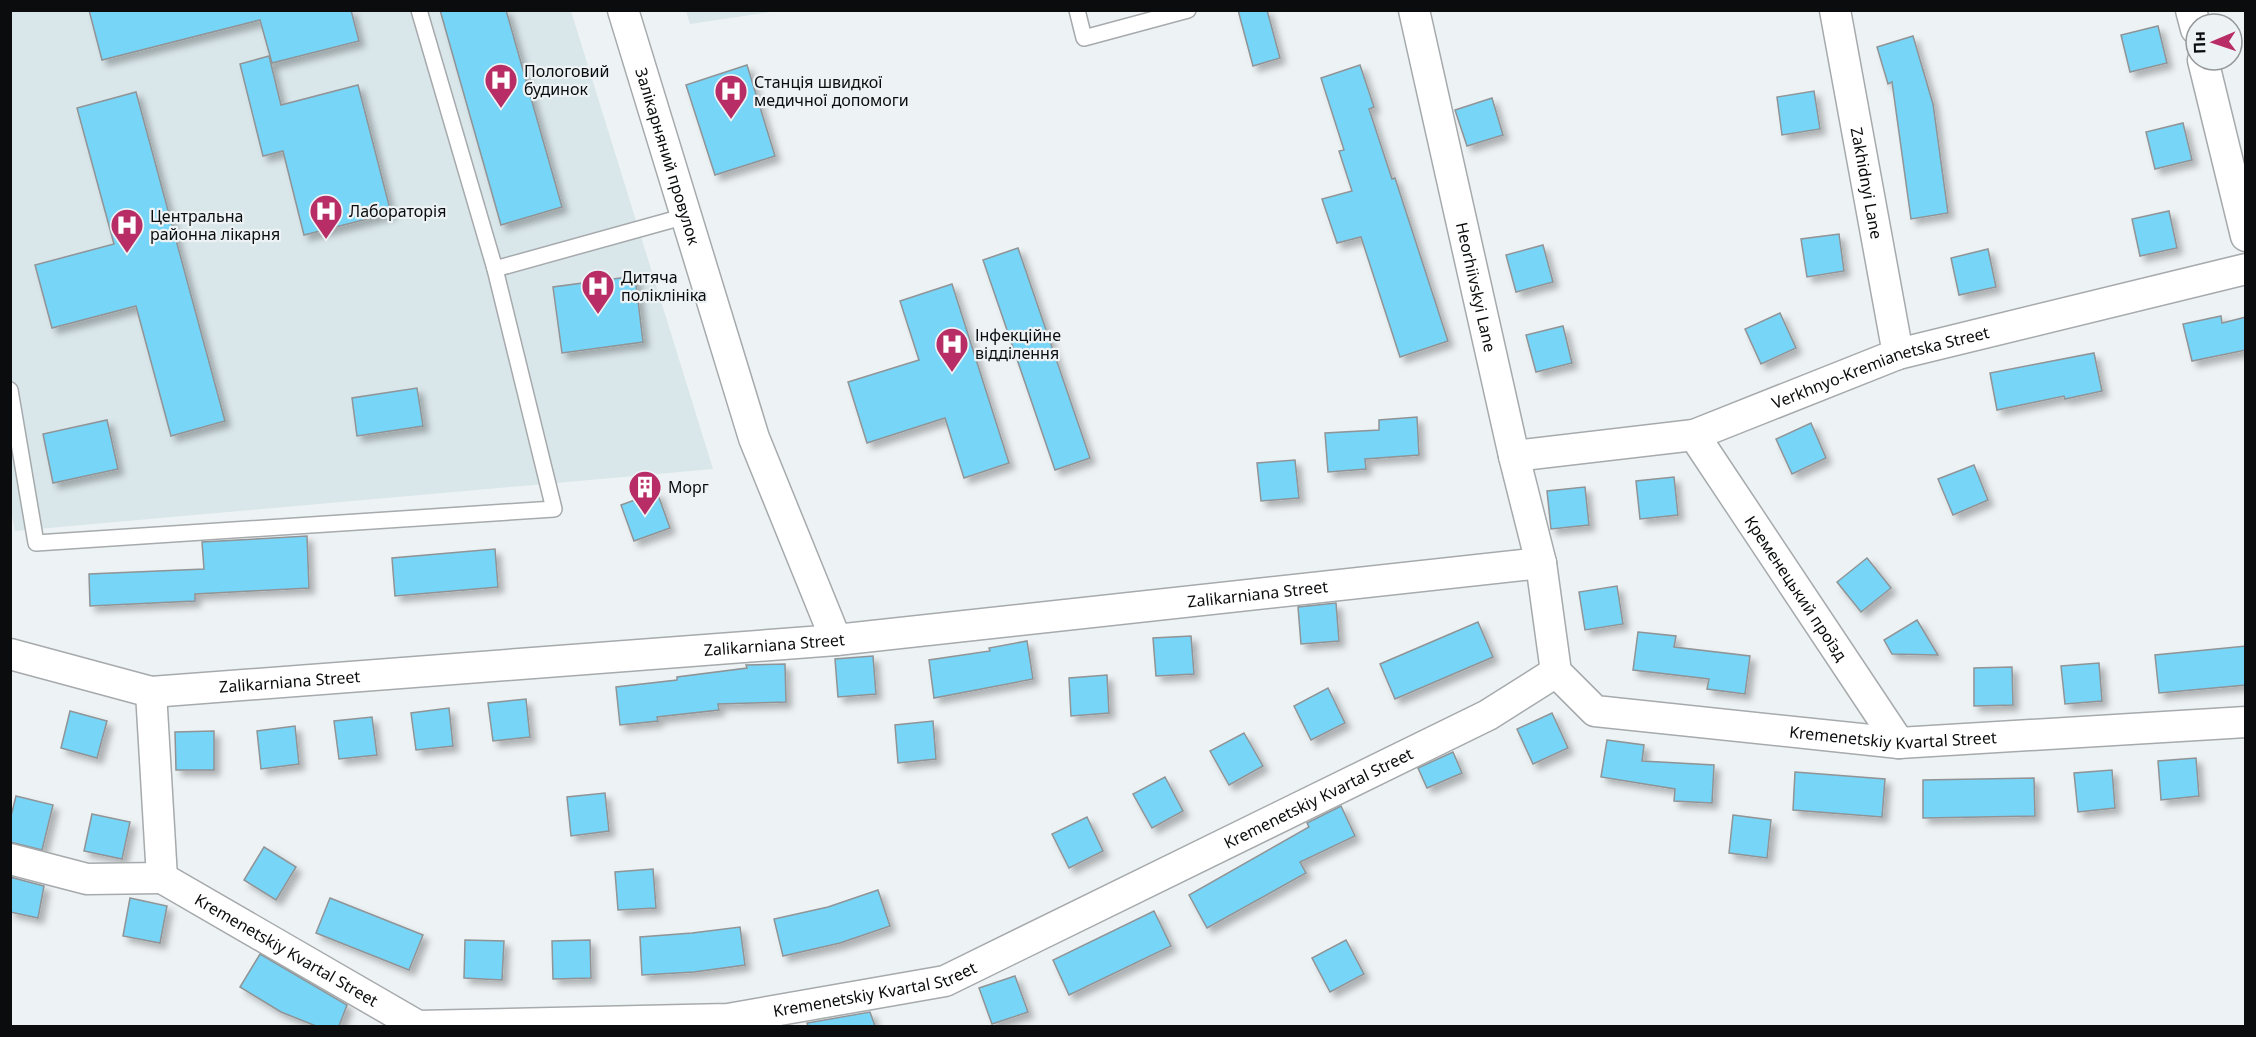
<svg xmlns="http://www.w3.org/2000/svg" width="2256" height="1037" viewBox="0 0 2256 1037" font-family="'Noto Sans',sans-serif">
  <defs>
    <filter id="shadow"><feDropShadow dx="5.5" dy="5.5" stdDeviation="3" flood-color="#0004"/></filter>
  </defs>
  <rect width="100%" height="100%" fill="#edf2f4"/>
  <g fill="#d9e6ea">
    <path d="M 10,11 L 571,11 L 713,469 L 15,531 L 10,506 Z"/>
    <path d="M 686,11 L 686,10 L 777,11 L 690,24 Z"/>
  </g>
  <g fill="#77d5f8" stroke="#909496" stroke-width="1.5" filter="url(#shadow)">
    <path d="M 89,10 L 351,10 L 359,41 L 272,63 L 260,20 L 102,60 Z"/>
    <path d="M 440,10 L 506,10 L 562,207 L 501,225 Z"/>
    <path d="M 1238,10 L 1267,10 L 1280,58 L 1253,66 Z"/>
    <path d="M 2158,26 L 2167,63 L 2130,72 L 2121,35 Z"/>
    <path d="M 1913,36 L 1933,104 L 1948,213 L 1911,219 L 1892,82 L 1888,84 L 1877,47 Z"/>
    <path d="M 269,56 L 281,105 L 358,85 L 391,213 L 304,235 L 283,151 L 263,156 L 240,64 Z"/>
    <path d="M 747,65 L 775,156 L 715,175 L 686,85 Z"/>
    <path d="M 1360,65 L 1374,107 L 1369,109 L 1392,179 L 1395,178 L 1448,341 L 1400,357 L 1361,237 L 1337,243 L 1322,199 L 1352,191 L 1339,151 L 1344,150 L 1321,78 Z"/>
    <path d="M 1814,91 L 1820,129 L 1782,135 L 1777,97 Z"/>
    <path d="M 136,92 L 225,421 L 171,436 L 136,306 L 52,328 L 35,265 L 114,244 L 77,108 Z"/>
    <path d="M 1492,98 L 1503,135 L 1467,146 L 1455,110 Z"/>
    <path d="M 2183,123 L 2192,160 L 2155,169 L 2146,132 Z"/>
    <path d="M 2169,211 L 2177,248 L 2140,256 L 2132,219 Z"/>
    <path d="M 1839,234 L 1844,271 L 1807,277 L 1801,239 Z"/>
    <path d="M 1543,245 L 1553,282 L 1516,292 L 1506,255 Z"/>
    <path d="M 1018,248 L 1090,458 L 1055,470 L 983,260 Z"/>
    <path d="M 1988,249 L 1996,287 L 1959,295 L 1951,258 Z"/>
    <path d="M 635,276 L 643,342 L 562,353 L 553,287 Z"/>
    <path d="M 952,284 L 1009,463 L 964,478 L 945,418 L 867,443 L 848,382 L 919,360 L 900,301 Z"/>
    <path d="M 1780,313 L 1796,348 L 1761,364 L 1745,329 Z"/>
    <path d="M 2221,316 L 2222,323 L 2246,317 L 2246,350 L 2192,361 L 2183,324 Z"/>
    <path d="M 1563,326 L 1572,363 L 1536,372 L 1526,335 Z"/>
    <path d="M 2094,353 L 2102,391 L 2065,399 L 2064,396 L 1997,410 L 1990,373 Z"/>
    <path d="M 417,388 L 423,426 L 357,436 L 352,398 Z"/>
    <path d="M 1417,417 L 1419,455 L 1365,459 L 1366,469 L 1328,472 L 1325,433 L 1379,430 L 1379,420 Z"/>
    <path d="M 107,420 L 118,469 L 53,483 L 43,434 Z"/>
    <path d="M 1811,423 L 1826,458 L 1792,474 L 1776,439 Z"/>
    <path d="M 1295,460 L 1299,498 L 1261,501 L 1257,463 Z"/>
    <path d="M 1974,465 L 1988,500 L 1953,515 L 1938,479 Z"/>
    <path d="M 1674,477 L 1678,515 L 1640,519 L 1636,481 Z"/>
    <path d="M 1585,487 L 1589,525 L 1551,529 L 1547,491 Z"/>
    <path d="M 657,492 L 670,528 L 634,541 L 621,505 Z"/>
    <path d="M 307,536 L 309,588 L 195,594 L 195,601 L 90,606 L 89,574 L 204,569 L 202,542 Z"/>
    <path d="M 495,549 L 498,587 L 395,596 L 392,558 Z"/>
    <path d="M 1867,558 L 1891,588 L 1861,612 L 1837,582 Z"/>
    <path d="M 1617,586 L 1623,624 L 1585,630 L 1579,592 Z"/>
    <path d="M 1336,603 L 1339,641 L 1301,644 L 1298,607 Z"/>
    <path d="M 1917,620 L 1938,655 L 1892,654 L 1884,640 Z"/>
    <path d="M 1478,622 L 1493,657 L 1395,699 L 1380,664 Z"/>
    <path d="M 1638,632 L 1676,636 L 1674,647 L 1750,656 L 1745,694 L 1707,689 L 1709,679 L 1633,670 Z"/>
    <path d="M 1191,636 L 1194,674 L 1156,676 L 1153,638 Z"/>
    <path d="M 1027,641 L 1033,679 L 934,698 L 929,660 L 990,651 L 989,648 Z"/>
    <path d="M 2246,646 L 2246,685 L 2159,693 L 2155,655 Z"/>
    <path d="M 873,656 L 876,694 L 838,697 L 835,659 Z"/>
    <path d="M 2099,663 L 2102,701 L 2065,704 L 2061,666 Z"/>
    <path d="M 785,664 L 786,702 L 718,704 L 719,710 L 657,717 L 658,721 L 620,725 L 616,687 L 677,680 L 677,677 L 747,668 L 746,665 Z"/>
    <path d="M 2012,667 L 2013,705 L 1974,706 L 1974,668 Z"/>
    <path d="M 1107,675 L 1109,713 L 1071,716 L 1069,678 Z"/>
    <path d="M 1328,688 L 1345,723 L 1311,740 L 1294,706 Z"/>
    <path d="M 526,699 L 530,737 L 493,741 L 488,703 Z"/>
    <path d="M 449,708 L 453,746 L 416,750 L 411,713 Z"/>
    <path d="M 70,711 L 107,721 L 97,758 L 61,748 Z"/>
    <path d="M 1552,713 L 1568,748 L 1533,764 L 1517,729 Z"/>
    <path d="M 372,717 L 377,755 L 339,759 L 334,721 Z"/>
    <path d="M 933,721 L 936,759 L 898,763 L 895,725 Z"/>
    <path d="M 295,726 L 299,764 L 261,769 L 257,731 Z"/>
    <path d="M 214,731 L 214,770 L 176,770 L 175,732 Z"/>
    <path d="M 1244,733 L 1263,766 L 1229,785 L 1210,751 Z"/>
    <path d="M 1607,740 L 1644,745 L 1642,761 L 1714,765 L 1712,803 L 1674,801 L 1675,789 L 1601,777 Z"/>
    <path d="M 1453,752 L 1462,773 L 1427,788 L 1418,768 Z"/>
    <path d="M 2196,758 L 2199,796 L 2161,800 L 2158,761 Z"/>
    <path d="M 2112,770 L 2115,808 L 2078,812 L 2074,773 Z"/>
    <path d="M 1795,772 L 1885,779 L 1882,817 L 1793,810 Z"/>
    <path d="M 1165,777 L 1183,811 L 1152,828 L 1133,794 Z"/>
    <path d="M 2034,778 L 2035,816 L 1923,818 L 1923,780 Z"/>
    <path d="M 605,793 L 609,831 L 571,836 L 567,797 Z"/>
    <path d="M 16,796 L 53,805 L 42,850 L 10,842 L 10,820 Z"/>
    <path d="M 1341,806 L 1355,836 L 1300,862 L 1306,873 L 1207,928 L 1189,895 L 1309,827 L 1307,823 Z"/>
    <path d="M 92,814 L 130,822 L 122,859 L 84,851 Z"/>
    <path d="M 1733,815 L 1771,820 L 1767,858 L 1729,853 Z"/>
    <path d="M 1087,817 L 1103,851 L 1069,868 L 1052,834 Z"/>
    <path d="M 264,847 L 296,867 L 276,900 L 244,880 Z"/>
    <path d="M 653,869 L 656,908 L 618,910 L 615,872 Z"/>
    <path d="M 10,877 L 44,886 L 38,918 L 10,912 Z"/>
    <path d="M 878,890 L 890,926 L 840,943 L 783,956 L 774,919 L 828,907 Z"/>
    <path d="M 130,898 L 167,906 L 160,943 L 123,936 Z"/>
    <path d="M 330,898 L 423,935 L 409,970 L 316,933 Z"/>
    <path d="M 1154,911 L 1171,946 L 1069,995 L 1053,960 Z"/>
    <path d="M 740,927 L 745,965 L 694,972 L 642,975 L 640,937 L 692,933 Z"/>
    <path d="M 465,940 L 504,941 L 502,980 L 464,978 Z"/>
    <path d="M 590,940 L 591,978 L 553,979 L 552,941 Z"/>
    <path d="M 1346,940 L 1364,974 L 1330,992 L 1312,958 Z"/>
    <path d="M 260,954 L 347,1005 L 339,1026 L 316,1026 L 281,1012 L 240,987 Z"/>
    <path d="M 1015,976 L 1028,1012 L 992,1024 L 979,988 Z"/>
    <path d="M 870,1012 L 875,1026 L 808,1026 L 807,1023 Z"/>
  </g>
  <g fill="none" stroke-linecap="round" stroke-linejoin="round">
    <defs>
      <g id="service">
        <path d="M 419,10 L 495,269 L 686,216"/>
        <path d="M 1077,10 L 1084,38 L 1188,10"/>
        <path d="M 10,390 L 36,543 L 554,509 L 495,269"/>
      </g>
      <g id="minor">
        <path id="s1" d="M 623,10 L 754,438 L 836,640"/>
        <path id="s2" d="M 1414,10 L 1514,456 L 1541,563 L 1556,672 L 1595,711 L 1899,743 L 2246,722"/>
        <path id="s3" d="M 1835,10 L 1898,354"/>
        <path d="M 2191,10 L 2196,29"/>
        <path d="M 2203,60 L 2246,236"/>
        <path id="s4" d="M 1694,435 L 1899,743"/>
        <path id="s5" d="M 1514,456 L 1694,435 L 1898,354 L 2246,269"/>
        <path id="s6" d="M 10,654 L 151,692 L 836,640 L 1541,563"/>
        <path id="s7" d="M 151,692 L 162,878 L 418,1026 L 728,1019 L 945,981 L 1488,715 L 1556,672"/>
        <path d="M 10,859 L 87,879 L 162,878"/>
      </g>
    </defs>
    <use href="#service" stroke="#a6aaac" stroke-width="18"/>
    <use href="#minor" stroke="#a6aaac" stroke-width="33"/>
    <use href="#service" stroke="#fff" stroke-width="15"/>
    <use href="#minor" stroke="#fff" stroke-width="30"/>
  </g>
  <defs>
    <symbol id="hospital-pin" viewBox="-11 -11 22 30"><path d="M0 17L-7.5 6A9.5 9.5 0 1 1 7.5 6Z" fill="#b82d66" stroke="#edf2f4"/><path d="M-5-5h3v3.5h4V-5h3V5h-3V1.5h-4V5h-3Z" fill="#fff"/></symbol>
    <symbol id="building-pin" viewBox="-11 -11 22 30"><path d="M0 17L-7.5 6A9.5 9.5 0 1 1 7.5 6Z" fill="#b82d66" stroke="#edf2f4"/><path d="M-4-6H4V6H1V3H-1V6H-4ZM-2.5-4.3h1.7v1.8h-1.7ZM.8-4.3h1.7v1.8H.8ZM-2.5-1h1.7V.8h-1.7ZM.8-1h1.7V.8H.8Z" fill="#fff"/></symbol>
  </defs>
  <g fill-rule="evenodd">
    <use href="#hospital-pin" x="482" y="61" width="38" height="52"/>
    <use href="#hospital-pin" x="712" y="72" width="38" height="52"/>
    <use href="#hospital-pin" x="307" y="192" width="38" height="52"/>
    <use href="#hospital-pin" x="108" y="206" width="38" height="52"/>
    <use href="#hospital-pin" x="579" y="267" width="38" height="52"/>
    <use href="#hospital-pin" x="933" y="325" width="38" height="52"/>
    <use href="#building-pin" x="626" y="468" width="38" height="52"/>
  </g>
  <g text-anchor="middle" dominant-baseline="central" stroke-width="4.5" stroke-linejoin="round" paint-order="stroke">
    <g font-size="16" fill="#0b0c0d" stroke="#edf2f4" text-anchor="start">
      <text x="524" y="71">Пологовий<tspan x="524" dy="18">будинок</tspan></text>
      <text x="754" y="82">Станція швидкої<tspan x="754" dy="18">медичної допомоги</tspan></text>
      <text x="349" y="211">Лабораторія</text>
      <text x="150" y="216">Центральна<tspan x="150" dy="18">районна лікарня</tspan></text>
      <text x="621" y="277">Дитяча<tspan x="621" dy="18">поліклініка</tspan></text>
      <text x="975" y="335">Інфекційне<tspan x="975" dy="18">відділення</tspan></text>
      <text x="668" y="487">Морг</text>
    </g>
    <g font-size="16" fill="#0b0c0d" stroke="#edf2f4">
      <text stroke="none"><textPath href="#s1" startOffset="153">Залікарняний провулок</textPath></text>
      <text stroke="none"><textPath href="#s3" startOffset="176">Zakhidnyi Lane</textPath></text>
      <text stroke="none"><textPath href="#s2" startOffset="284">Heorhiivskyi Lane</textPath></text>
      <text stroke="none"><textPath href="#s5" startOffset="380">Verkhnyo-Kremianetska Street</textPath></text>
      <text stroke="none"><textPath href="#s4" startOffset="184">Кременецький проїзд</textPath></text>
      <text stroke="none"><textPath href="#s6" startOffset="1257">Zalikarniana Street</textPath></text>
      <text stroke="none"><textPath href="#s6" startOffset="771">Zalikarniana Street</textPath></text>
      <text stroke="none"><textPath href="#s6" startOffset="285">Zalikarniana Street</textPath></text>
      <text stroke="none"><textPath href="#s2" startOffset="1032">Kremenetskiy Kvartal Street</textPath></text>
      <text stroke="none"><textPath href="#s7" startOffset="1428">Kremenetskiy Kvartal Street</textPath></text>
      <text stroke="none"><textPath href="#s7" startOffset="330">Kremenetskiy Kvartal Street</textPath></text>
      <text stroke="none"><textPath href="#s7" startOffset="942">Kremenetskiy Kvartal Street</textPath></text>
    </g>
  </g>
  <rect width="2256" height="1037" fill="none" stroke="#0b0c0d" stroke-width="24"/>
  <g transform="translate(2214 42) rotate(268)"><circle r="28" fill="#edf2f4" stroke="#939698" stroke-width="1.5"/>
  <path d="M0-4.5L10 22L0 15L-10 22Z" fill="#b82d66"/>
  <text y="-9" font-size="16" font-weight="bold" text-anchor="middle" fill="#0b0c0d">Пн</text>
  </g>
</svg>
